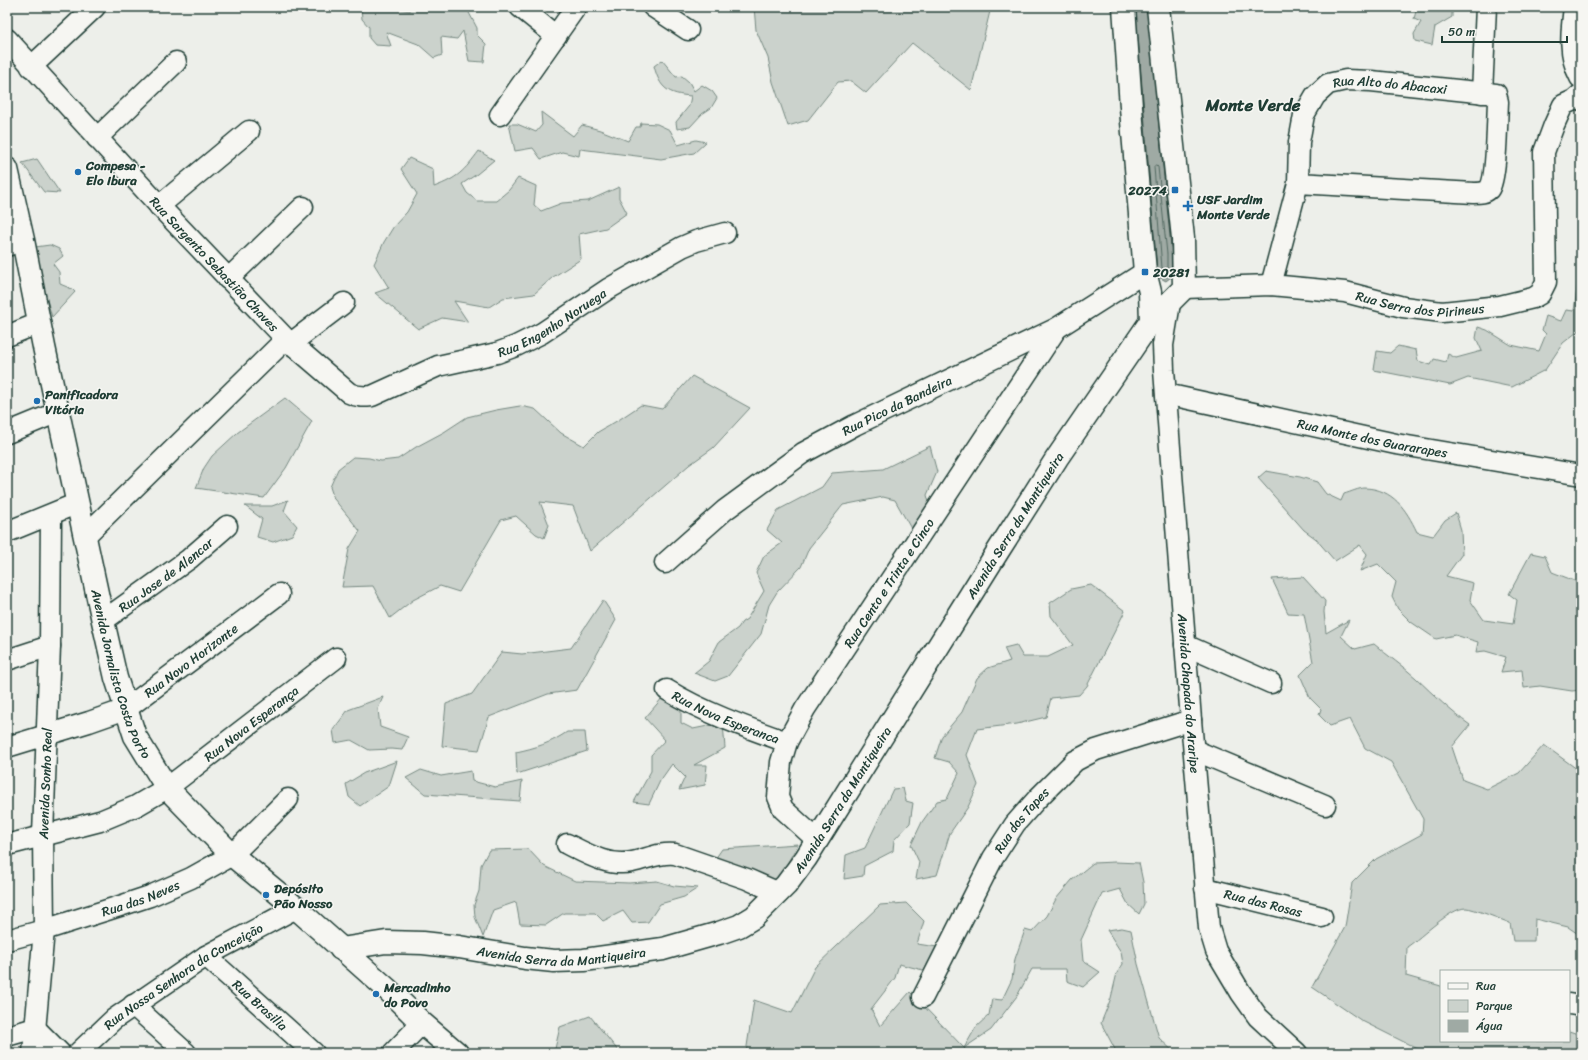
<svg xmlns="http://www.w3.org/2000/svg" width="1588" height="1060" viewBox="0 0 1588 1060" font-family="Sriracha,sans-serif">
  <rect width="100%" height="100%" fill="#edefea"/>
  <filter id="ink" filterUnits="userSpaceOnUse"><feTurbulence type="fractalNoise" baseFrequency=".025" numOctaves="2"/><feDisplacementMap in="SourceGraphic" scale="8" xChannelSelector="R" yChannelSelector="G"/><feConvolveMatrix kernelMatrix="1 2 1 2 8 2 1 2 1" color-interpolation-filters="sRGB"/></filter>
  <g filter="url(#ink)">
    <g fill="#cbd2cc" stroke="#758880">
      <path d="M 361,7 L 394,8 L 410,11 L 410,7 L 466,7 L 477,28 L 477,35 L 486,44 L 484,62 L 469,61 L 463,31 L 457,39 L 441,37 L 442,55 L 434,58 L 418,44 L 386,32 L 391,46 L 375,45 L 369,38 L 369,27 L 362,19 Z"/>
      <path d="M 754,7 L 991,7 L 971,90 L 912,43 L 866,93 L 851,81 L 838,82 L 808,120 L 788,126 L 773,82 L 768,58 L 756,30 Z"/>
      <path d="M 1417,7 L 1452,7 L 1452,17 L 1435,27 L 1432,45 L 1415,41 L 1414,34 L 1421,22 L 1414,19 Z"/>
      <path d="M 662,60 L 676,77 L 682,76 L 689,82 L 694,91 L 702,85 L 712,91 L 717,98 L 711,108 L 702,114 L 690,127 L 677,129 L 676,122 L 689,106 L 691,96 C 668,94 660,89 654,66 Z"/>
      <path d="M 541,112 L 573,136 L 582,125 L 600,130 L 628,141 L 636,127 L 640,127 L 641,123 L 657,124 L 670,130 L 678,145 L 696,140 L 706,142 L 694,153 L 661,159 L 580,149 L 579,156 L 562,152 L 541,159 L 533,148 L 515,151 L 509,124 L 517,124 L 536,132 L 542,125 Z"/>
      <path d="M 479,151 L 494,160 L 477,174 L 462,184 L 467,193 L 477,201 L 496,201 L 509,190 L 518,178 L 536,186 L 534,205 L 541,211 L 562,203 L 588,201 L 619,187 L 619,198 L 627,213 L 606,228 L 579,234 L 581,259 L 553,277 L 534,294 L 503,298 L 489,307 L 454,301 L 468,322 L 442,318 L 418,329 L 375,293 L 389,288 L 374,264 L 384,242 L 394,226 L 407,212 L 417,194 L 401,169 L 409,158 L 433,169 L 434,187 C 458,178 464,171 479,151 Z"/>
      <path d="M 37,159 L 60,193 L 44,192 L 22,163 Z"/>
      <path d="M 50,245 L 59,249 L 63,256 L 53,264 L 59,272 L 60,284 L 72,289 L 75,292 L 52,317 L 42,283 L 35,247 Z"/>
      <path d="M 1578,280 L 1581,281 L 1581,329 L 1563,343 L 1545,370 L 1512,387 L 1468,378 L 1450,385 L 1374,370 L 1377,351 L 1390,353 L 1398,346 L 1416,350 L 1418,361 L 1431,365 L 1434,359 L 1446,362 L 1448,354 L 1456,358 L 1482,351 L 1476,338 L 1478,327 L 1487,330 L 1511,345 L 1539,351 L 1546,334 L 1542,330 L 1546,316 L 1561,321 L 1566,310 L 1574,311 Z"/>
      <path d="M 692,376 L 750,408 L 713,448 L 689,465 L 590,551 L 573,506 L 540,502 L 549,525 L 544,538 L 536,534 L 516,516 L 501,520 L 459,592 L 440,586 L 413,600 L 390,618 L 373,586 L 342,587 L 349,549 L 360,531 L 334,499 L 330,487 L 338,469 L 353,457 L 369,458 L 381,461 L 398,459 L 416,447 L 444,432 L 467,417 L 496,410 L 520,406 L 535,409 L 561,433 L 584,446 L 598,432 L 620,419 L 641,405 L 662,409 Z"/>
      <path d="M 285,398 L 312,421 L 286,468 L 264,498 L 196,488 L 204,468 L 212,456 L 237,433 Z"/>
      <path d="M 930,446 L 937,472 L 927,495 L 931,510 L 914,534 L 895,500 L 883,497 L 843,505 L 809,548 L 801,567 L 777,592 L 769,605 L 761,634 L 728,676 L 715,681 L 694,673 L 709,661 L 719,642 L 738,628 L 742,622 L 747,619 L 764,591 L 756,573 L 764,556 L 782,543 L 767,530 L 778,510 L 822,487 L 832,473 L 883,469 Z"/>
      <path d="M 1266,471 L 1300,477 L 1317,482 L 1326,494 L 1341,501 L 1344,494 C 1351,492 1359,488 1365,488 C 1393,489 1406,509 1417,532 L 1433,536 L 1445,520 L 1456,513 L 1461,530 L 1462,554 L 1446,576 L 1473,583 L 1470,600 L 1484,620 L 1513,624 L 1517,600 L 1509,594 L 1531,553 L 1545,556 L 1552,572 L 1580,583 L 1581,584 L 1581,690 L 1572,691 L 1540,686 L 1524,688 L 1522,670 L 1501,672 L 1506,657 L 1485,651 L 1476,652 L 1478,642 L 1455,635 L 1436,639 L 1411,622 L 1398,609 L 1392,597 L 1396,582 L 1378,564 L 1360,571 L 1367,554 L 1360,545 L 1335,561 L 1315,538 L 1304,530 L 1258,478 Z"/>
      <path d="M 288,500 L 284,511 L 297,526 L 292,535 L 273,542 L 257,537 L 262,519 L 245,506 L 272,506 Z"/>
      <path d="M 1303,577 L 1325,601 L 1324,612 L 1326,633 L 1349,620 L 1341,636 L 1355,649 L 1374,644 C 1388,656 1403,666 1416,678 C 1434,695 1450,711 1470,725 L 1452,747 L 1463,780 L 1487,789 L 1519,773 L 1544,745 L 1581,772 L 1581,936 L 1568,927 L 1535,919 L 1534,941 L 1513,941 L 1510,923 C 1502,920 1473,908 1466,908 C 1450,908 1422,937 1407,947 L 1406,976 L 1441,986 L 1441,1041 L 1569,1041 L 1569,1031 L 1581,1035 L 1581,1053 L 1426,1053 L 1362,1021 L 1312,987 L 1345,927 L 1352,883 L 1376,859 L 1422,834 L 1423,819 L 1391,762 L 1365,748 L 1350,719 L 1330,726 L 1319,715 L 1321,709 L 1310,698 L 1300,675 L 1313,662 L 1304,614 L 1288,613 L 1272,579 Z"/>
      <path d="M 1091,585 L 1125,611 L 1087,686 L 1079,695 L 1051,698 L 1046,717 L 1017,724 L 977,729 L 967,755 L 978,785 L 968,807 L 950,833 L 937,875 L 916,879 L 919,862 L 911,845 L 922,822 L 937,801 L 947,799 L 959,773 L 949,762 L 935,758 L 942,736 L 962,712 L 977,678 L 988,668 L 1010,661 L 1004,648 L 1016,645 L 1023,657 L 1048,657 L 1073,645 L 1051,616 L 1050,603 L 1071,589 Z"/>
      <path d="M 603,600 L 616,620 L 577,690 L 548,694 L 489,717 L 479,750 L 442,746 L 446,704 L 472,694 L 502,652 L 522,654 L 571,648 Z"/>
      <path d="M 383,697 L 378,709 L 380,727 L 408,737 L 402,750 L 392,749 L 369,750 L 351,740 L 335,743 L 333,730 L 348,710 Z"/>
      <path d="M 663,697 L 681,709 L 681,723 L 693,729 L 723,723 L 725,748 L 694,765 L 707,765 L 705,785 L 679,790 L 685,777 L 672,764 L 660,781 L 649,804 L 634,802 L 651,771 L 651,755 L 665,740 L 645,718 Z"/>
      <path d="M 567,732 L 585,732 L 587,751 L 517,774 L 516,752 C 535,748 551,743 567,732 Z"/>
      <path d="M 397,761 L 389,786 L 360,806 L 349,797 L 346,784 L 364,773 Z"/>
      <path d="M 421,770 L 441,776 L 471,771 L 472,781 L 495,787 L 522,781 L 520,801 L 425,794 L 406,778 Z"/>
      <path d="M 903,788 L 906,801 L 913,803 L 910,823 L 894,840 L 893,851 L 864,866 L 863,876 L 844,879 L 846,855 L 865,848 L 893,789 Z"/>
      <path d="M 798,844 L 775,886 L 713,862 L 722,849 Z"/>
      <path d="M 528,849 L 544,866 L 575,881 L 629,883 L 657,881 L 674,886 L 698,888 L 684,897 L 660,904 L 648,922 L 632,923 L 623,911 L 603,921 L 595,913 L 564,913 L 546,925 L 520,924 L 516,902 L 493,910 L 483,937 L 475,917 L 474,905 L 479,891 L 481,865 L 489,850 Z"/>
      <path d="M 1115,862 L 1139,863 L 1143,882 L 1144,904 L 1139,914 L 1128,904 L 1120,889 L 1102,894 L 1081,940 L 1083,961 L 1100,972 L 1083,987 L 1067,981 L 1066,969 L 1032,969 L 1017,996 L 991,1030 L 964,1048 L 969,1053 L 746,1053 L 754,1000 L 792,1013 L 815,967 L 880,905 L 906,903 L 924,921 L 917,944 L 944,948 L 931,972 L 899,964 L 895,978 L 871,1009 L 880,1026 L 910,992 L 964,1048 L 976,1027 L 989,1015 L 992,999 L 1002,1000 L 1012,979 L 1015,959 L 1025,930 L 1032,932 L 1047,916 L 1056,899 L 1072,880 L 1093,863 Z"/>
      <path d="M 1122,928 L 1131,930 L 1138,964 L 1159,1038 L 1175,1053 L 1117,1053 L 1101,1023 L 1111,998 L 1117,973 L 1123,964 L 1121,952 L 1107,930 Z"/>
      <path d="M 590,1016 L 620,1053 L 554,1053 L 560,1027 Z"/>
    </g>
    <path fill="#9faaa4" stroke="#6c7e77" d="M 1131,7 L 1151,7 L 1175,274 L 1166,281 L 1153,274 Z"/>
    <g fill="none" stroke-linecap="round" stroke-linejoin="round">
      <g stroke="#526961" stroke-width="1">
        <path d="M 1138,37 L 1157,271 L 1166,276 L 1171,272 L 1172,267"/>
        <path d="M 1158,116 L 1171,247"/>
        <path d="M 1156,165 L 1158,167 L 1167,254 L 1167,268 L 1165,270 L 1162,268 L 1154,167 Z"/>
      </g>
      <defs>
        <g id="street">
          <path d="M 520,7 L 556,36"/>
          <path d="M 653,7 L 688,30"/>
          <path id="s1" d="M 7,39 L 166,213 L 286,339 L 349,393 C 357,397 363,397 372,396 L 438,366 L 497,353 L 516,346 L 542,333 L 608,289 L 682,247 L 696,241 L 725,233"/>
          <path d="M 31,67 L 95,7"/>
          <path d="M 1482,93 L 1486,7"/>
          <path d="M 500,115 L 576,7"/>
          <path d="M 97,138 L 176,62"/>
          <path d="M 159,206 L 249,131"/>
          <path d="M 7,246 L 23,240"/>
          <path d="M 228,279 L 303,207"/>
          <path id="s2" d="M 1271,285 L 1298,183 L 1299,142 L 1304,115 L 1315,96 L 1328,84 L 1346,80 L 1371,81 L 1496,94 L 1498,102 C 1497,118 1497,179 1489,189 C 1485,193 1480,193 1474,193 L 1298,183"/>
          <path id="s3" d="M 1184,288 L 1271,285 L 1345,292 L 1403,307 L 1442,312 L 1500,306 L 1533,298 L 1540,294 L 1546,282 L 1544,152 L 1554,125 L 1563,105 L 1574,100 L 1581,94"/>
          <path id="s4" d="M 1170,303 L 1163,345 L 1164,370 L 1191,720 L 1209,928 L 1216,951 L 1241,993 L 1258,1017 L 1297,1053"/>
          <path d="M 7,336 L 39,323"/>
          <path d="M 290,344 L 344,303"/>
          <path id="s5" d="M 1166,394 L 1396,444 L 1581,475"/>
          <path d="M 7,433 L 58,412"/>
          <path d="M 7,532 L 78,503"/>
          <path d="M 85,536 L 286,339"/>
          <path id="s6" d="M 665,563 L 725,510 L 803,453 L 855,425 L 1057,328 L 1145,272"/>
          <path id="s7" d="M 103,621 L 189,559 L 227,526"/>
          <path d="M 1185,645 L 1271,683"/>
          <path d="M 7,660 L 50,646"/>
          <path id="s8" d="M 667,690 C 705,713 745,727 787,742"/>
          <path id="s9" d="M 7,747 L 89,722 L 126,709 L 279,594"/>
          <path d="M 1194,750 L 1325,805"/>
          <path id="s10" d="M 817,840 L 783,809 L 778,797 L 781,762 L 787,742 L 805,709 L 1057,328"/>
          <path d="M 567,844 C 587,854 609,867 632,862 C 647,859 660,852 675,854 L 747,879 L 779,893"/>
          <path id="s11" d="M 7,845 L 100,821 L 136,806 L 167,788 L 336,658"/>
          <path id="s12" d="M 1205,888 L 1322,917"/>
          <path id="s13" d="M 7,940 L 44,930 L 123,905 L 150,896 L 191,878 L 232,855 L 288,799"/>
          <path id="s14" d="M 206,956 L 314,1053"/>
          <path id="s15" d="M 923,997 L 993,858 L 1015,824 L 1037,799 L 1075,761 L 1096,750 L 1191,720"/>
          <path d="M 1569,1004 L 1581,1006"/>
          <path d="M 133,1005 L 186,1053"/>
          <path d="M 7,1036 L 35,1028 L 60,1053"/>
          <path id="s16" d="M 33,1053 L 44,930 L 43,835 L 50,646 L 51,515"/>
          <path id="s17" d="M 78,1053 L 114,1019 L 206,956 L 296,908"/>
          <path d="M 393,1053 L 422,1023"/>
        </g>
        <g id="secondary">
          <path d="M 1124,7 L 1132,121 L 1145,272 L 1150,292 L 1151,321"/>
          <path d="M 1575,7 C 1572,31 1569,55 1581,77"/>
          <path id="s18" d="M 7,169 L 23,240 L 44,347 L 103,621 L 116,678 L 135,736 L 167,788 L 232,855 L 296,908 L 386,988 L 422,1023 L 457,1053"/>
          <path id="s19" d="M 341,949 L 386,942 L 423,943 L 459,947 L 525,958 L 554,961 L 584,960 L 663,949 L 719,933 L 739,926 L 754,917 L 786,885 L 806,858 L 998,551 L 1057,458 L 1151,321 L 1184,288 L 1183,238 L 1158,7"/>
        </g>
      </defs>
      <use href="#street" stroke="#1f3d34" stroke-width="23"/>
      <use href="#secondary" stroke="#1f3d34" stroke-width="25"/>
      <use href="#street" stroke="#f6f6f2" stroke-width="20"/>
      <use href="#secondary" stroke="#f6f6f2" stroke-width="22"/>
    </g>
  </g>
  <g fill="#1f6fb2" stroke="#f6f6f2" stroke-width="1.5">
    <circle cx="78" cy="172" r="4"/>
    <rect x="1171" y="186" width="8" height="8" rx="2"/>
    <path d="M1186 200h4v4h4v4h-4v4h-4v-4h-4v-4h4z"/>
    <rect x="1141" y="268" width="8" height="8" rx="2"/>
    <circle cx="37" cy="401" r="4"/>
    <circle cx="266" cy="895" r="4"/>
    <circle cx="376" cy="994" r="4"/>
  </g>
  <g text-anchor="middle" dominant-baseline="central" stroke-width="3" stroke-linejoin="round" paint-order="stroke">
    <g font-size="13" fill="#1f3d34" stroke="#f6f6f2">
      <text stroke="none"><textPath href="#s2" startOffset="276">Rua Alto do Abacaxi</textPath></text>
      <text stroke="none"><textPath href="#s1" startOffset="306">Rua Sargento Sebastião Chaves</textPath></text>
      <text stroke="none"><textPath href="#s3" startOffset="238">Rua Serra dos Pirineus</textPath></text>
      <text stroke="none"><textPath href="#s1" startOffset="712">Rua Engenho Noruega</textPath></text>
      <text stroke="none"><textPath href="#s6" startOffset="282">Rua Pico da Bandeira</textPath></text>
      <text stroke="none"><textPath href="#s5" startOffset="211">Rua Monte dos Guararapes</textPath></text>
      <text stroke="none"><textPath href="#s19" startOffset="893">Avenida Serra da Mantiqueira</textPath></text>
      <text stroke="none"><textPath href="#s7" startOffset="78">Rua Jose de Alencar</textPath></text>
      <text stroke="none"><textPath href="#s10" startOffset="304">Rua Cento e Trinta e Cinco</textPath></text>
      <text stroke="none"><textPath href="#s9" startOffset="206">Rua Novo Horizonte</textPath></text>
      <text stroke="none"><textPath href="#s18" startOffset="518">Avenida Jornalista Costa Porto</textPath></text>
      <text stroke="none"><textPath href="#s4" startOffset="392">Avenida Chapada do Araripe</textPath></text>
      <text stroke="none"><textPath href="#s8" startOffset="65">Rua Nova Esperanca</textPath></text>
      <text stroke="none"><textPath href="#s11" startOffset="277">Rua Nova Esperança</textPath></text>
      <text stroke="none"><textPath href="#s16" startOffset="270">Avenida Sonho Real</textPath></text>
      <text stroke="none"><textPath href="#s19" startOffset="569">Avenida Serra da Mantiqueira</textPath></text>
      <text stroke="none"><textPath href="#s15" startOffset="203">Rua dos Tapes</textPath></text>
      <text stroke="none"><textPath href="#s13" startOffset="140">Rua das Neves</textPath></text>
      <text stroke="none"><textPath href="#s12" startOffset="60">Rua das Rosas</textPath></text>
      <text stroke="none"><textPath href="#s19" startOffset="222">Avenida Serra da Mantiqueira</textPath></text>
      <text stroke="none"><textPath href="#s17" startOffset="131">Rua Nossa Senhora da Conceição</textPath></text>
      <text stroke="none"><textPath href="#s14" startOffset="73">Rua Brasilia</textPath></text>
    </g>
    <g font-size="13" font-weight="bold" fill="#1f3d34" stroke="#f6f6f2" text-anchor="start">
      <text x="86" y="165">Compesa -<tspan x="86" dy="15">Elo Ibura</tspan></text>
      <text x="1167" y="190" text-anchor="end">20274</text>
      <text x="1197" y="199">USF Jardim<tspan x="1197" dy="15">Monte Verde</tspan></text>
      <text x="1153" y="272">20281</text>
      <text x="45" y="394">Panificadora<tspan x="45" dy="15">Vitória</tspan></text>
      <text x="274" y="888">Depósito<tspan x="274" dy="15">Pão Nosso</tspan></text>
      <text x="384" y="987">Mercadinho<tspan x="384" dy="15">do Povo</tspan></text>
    </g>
    <g font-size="17" font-weight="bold" fill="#1f3d34" stroke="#f6f6f2">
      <text x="1253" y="105">Monte Verde</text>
    </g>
  </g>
  <rect width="1588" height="1060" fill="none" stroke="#f6f6f2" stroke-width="24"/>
  <rect x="12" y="12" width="1564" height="1036" fill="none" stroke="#1f3d34" stroke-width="1.5" filter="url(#ink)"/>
  <rect x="1440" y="970" width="130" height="72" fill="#f6f6f2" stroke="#a0aca6"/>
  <rect x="1448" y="983" width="20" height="6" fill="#f6f6f2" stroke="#a0aca6"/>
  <text x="1476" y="990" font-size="12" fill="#1f3d34">Rua</text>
  <rect x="1448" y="1000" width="20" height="12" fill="#cbd2cc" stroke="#a0aca6"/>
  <text x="1476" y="1010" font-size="12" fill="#1f3d34">Parque</text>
  <rect x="1448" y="1020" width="20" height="12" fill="#9faaa4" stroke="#a0aca6"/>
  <text x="1476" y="1030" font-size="12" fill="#1f3d34">Água</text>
  <path d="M1442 36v6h125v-6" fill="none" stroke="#1f3d34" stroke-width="2"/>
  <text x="1448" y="36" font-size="12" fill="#1f3d34" stroke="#f6f6f2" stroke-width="3" paint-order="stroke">50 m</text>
</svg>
